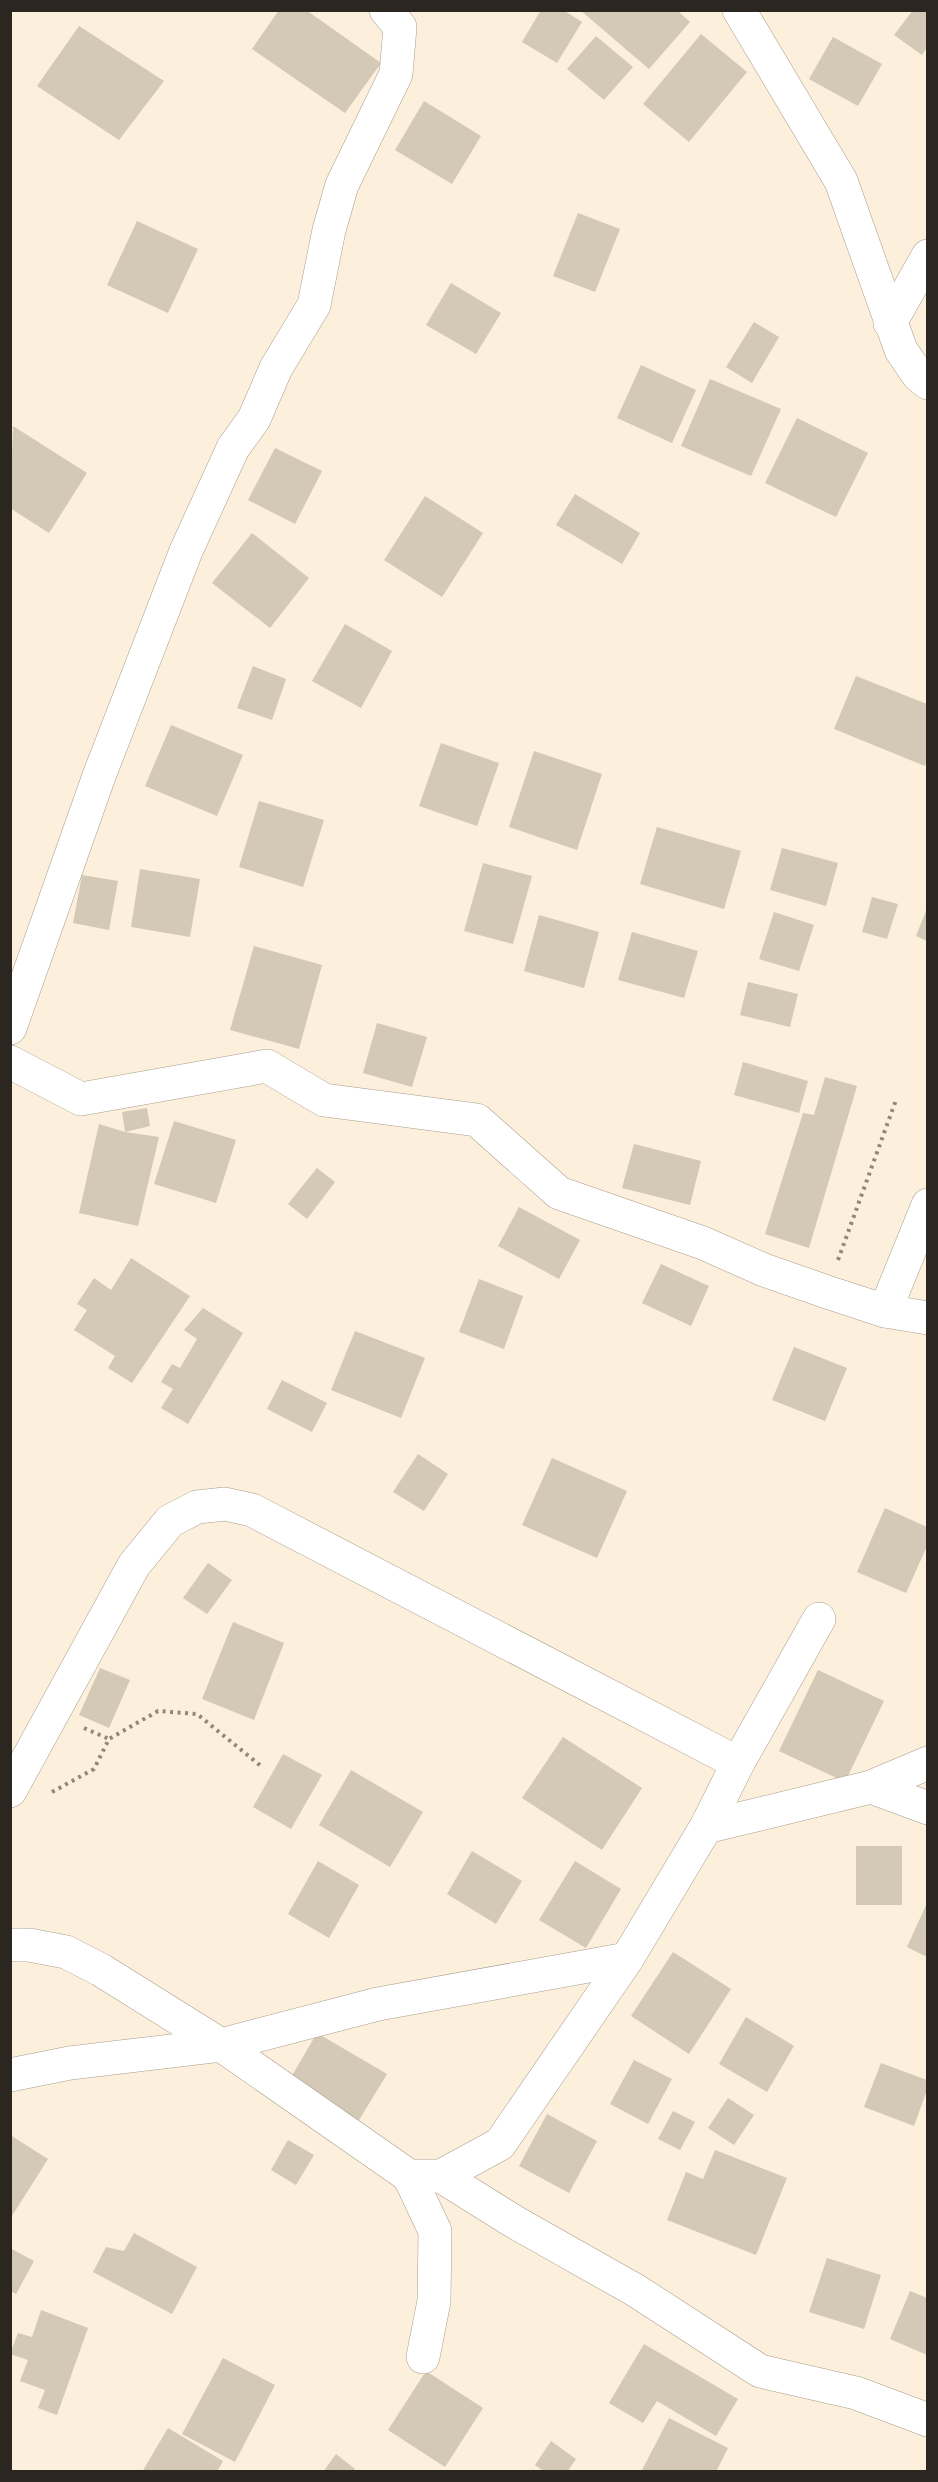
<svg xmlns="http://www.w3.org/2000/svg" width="938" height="2482" viewBox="0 0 938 2482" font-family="Commissioner,sans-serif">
  <rect width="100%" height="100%" fill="#fcefdc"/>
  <g fill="#d4c8b6">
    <path d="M 279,10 L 306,10 L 381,63 L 345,113 L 252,49 Z"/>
    <path d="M 541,10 L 563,10 L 582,22 L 557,63 L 522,42 Z"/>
    <path d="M 580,10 L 677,10 L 690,22 L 649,69 Z"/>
    <path d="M 913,10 L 927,10 L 927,47 L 922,55 L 894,35 Z"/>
    <path d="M 79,26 L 164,81 L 119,140 L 37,86 Z"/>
    <path d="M 701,34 L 747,72 L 689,142 L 643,104 Z"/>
    <path d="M 596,36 L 633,67 L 604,100 L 567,69 Z"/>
    <path d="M 833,37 L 882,64 L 858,106 L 809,79 Z"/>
    <path d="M 424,101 L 481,136 L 452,184 L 395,150 Z"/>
    <path d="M 578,213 L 620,229 L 595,292 L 553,276 Z"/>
    <path d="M 137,221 L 198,249 L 168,313 L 107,285 Z"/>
    <path d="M 451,283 L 501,313 L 476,354 L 426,325 Z"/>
    <path d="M 754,322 L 779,337 L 752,383 L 726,367 Z"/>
    <path d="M 641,365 L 696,390 L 672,443 L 617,418 Z"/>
    <path d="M 710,379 L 781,409 L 751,476 L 681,446 Z"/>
    <path d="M 797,418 L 868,453 L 836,517 L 765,483 Z"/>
    <path d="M 13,426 L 87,473 L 49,533 L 10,508 Z"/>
    <path d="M 275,448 L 322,471 L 295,524 L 248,500 Z"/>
    <path d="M 575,494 L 640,533 L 622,564 L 556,525 Z"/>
    <path d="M 425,496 L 483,533 L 442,597 L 384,560 Z"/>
    <path d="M 252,533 L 309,578 L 270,628 L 212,583 Z"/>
    <path d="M 345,624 L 392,651 L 361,708 L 312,681 Z"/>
    <path d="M 253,666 L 286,679 L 272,720 L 237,708 Z"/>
    <path d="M 856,676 L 927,704 L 927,759 L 925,766 L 834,729 Z"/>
    <path d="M 171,725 L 243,755 L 217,816 L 145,786 Z"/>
    <path d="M 441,743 L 499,763 L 477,826 L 419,806 Z"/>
    <path d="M 534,751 L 602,774 L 577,850 L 509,827 Z"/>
    <path d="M 259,801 L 324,820 L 303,887 L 239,867 Z"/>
    <path d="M 657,827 L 741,851 L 724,909 L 640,884 Z"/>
    <path d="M 782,848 L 838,863 L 826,906 L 770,890 Z"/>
    <path d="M 483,863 L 532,876 L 513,944 L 464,931 Z"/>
    <path d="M 140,869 L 200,879 L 190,937 L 131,927 Z"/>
    <path d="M 82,875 L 118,881 L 109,930 L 73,923 Z"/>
    <path d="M 872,897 L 898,904 L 887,939 L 862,932 Z"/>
    <path d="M 927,908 L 927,941 L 916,936 Z"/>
    <path d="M 774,912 L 814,925 L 799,971 L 759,959 Z"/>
    <path d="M 539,915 L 599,932 L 584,988 L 524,971 Z"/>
    <path d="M 632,932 L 698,951 L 684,998 L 618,980 Z"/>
    <path d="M 254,946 L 322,965 L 299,1049 L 230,1030 Z"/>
    <path d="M 748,982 L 798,994 L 790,1027 L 740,1015 Z"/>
    <path d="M 377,1023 L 427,1037 L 412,1087 L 363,1073 Z"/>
    <path d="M 743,1062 L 808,1081 L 799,1113 L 734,1095 Z"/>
    <path d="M 825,1077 L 857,1086 L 809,1248 L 765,1234 L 803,1113 L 814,1115 Z"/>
    <path d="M 147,1108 L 150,1126 L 125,1132 L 159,1137 L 138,1226 L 79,1213 L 99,1124 L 125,1132 L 122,1112 Z"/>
    <path d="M 174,1121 L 236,1140 L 216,1203 L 154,1184 Z"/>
    <path d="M 634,1144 L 701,1161 L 690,1205 L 622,1188 Z"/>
    <path d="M 317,1168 L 335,1182 L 307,1219 L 288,1204 Z"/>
    <path d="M 519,1207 L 580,1240 L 559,1279 L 498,1246 Z"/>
    <path d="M 131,1258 L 190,1296 L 132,1383 L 108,1368 L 115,1356 L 74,1330 L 87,1310 L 77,1304 L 94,1278 L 111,1290 Z"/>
    <path d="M 661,1264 L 709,1286 L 691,1326 L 642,1303 Z"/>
    <path d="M 479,1279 L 523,1296 L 504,1349 L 459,1332 Z"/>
    <path d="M 203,1308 L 243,1333 L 188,1424 L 161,1408 L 173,1389 L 161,1382 L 172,1364 L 180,1368 L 197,1339 L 184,1330 Z"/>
    <path d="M 355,1331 L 425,1358 L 401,1418 L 331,1390 Z"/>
    <path d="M 794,1347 L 847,1368 L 825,1421 L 772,1400 Z"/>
    <path d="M 282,1380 L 327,1403 L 312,1432 L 267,1409 Z"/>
    <path d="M 418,1454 L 448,1474 L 424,1511 L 393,1492 Z"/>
    <path d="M 552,1458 L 627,1491 L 597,1558 L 522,1525 Z"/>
    <path d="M 885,1508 L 927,1527 L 927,1546 L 906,1593 L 857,1572 Z"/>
    <path d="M 208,1563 L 232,1580 L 207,1614 L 183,1598 Z"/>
    <path d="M 233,1622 L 284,1643 L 254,1720 L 202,1699 Z"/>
    <path d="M 100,1668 L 130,1680 L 109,1728 L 79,1715 Z"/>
    <path d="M 818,1670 L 884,1701 L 845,1782 L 779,1751 Z"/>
    <path d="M 563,1737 L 642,1788 L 602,1850 L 522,1798 Z"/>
    <path d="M 283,1754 L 322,1775 L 291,1829 L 253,1807 Z"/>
    <path d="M 351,1770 L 423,1812 L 390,1867 L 319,1825 Z"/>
    <rect x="856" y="1846" width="46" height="59"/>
    <path d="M 472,1851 L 522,1881 L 496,1924 L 447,1894 Z"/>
    <path d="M 318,1861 L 359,1885 L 329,1938 L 288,1914 Z"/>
    <path d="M 575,1861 L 621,1889 L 586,1948 L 539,1920 Z"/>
    <path d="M 927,1903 L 927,1957 L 907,1947 Z"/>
    <path d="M 673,1952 L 731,1989 L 689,2054 L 631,2016 Z"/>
    <path d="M 746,2017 L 794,2046 L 767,2092 L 719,2064 Z"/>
    <path d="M 317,2033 L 387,2074 L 356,2125 L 287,2084 Z"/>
    <path d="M 634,2060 L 672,2079 L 648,2124 L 610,2104 Z"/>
    <path d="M 881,2063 L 927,2080 L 927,2090 L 914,2126 L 864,2107 Z"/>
    <path d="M 728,2098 L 754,2115 L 734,2145 L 708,2128 Z"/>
    <path d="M 673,2111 L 695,2122 L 680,2150 L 658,2139 Z"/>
    <path d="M 547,2114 L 597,2141 L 569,2193 L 519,2166 Z"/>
    <path d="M 10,2135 L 48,2159 L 10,2219 Z"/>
    <path d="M 288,2140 L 314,2155 L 296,2185 L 271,2170 Z"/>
    <path d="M 715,2150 L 787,2178 L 756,2255 L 667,2220 L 686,2172 L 703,2179 Z"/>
    <path d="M 134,2233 L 197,2267 L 172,2314 L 93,2272 L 106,2247 L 124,2251 Z"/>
    <path d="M 10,2248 L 34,2261 L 16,2294 L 10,2291 Z"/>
    <path d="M 827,2258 L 881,2275 L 864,2329 L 809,2312 Z"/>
    <path d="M 910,2291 L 927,2298 L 927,2355 L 890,2339 Z"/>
    <path d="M 41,2310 L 88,2328 L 57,2415 L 38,2408 L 45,2390 L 20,2381 L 28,2360 L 10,2354 L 18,2333 L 32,2337 Z"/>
    <path d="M 644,2344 L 738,2399 L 716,2436 L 657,2401 L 643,2423 L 609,2403 Z"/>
    <path d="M 223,2358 L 275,2385 L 235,2462 L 182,2434 Z"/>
    <path d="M 426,2371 L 483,2408 L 445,2467 L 388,2430 Z"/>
    <path d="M 669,2418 L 728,2448 L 716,2472 L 641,2472 Z"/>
    <path d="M 168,2428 L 223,2461 L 217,2472 L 142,2472 Z"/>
    <path d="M 551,2441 L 576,2459 L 567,2472 L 545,2472 L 535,2465 Z"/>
    <path d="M 336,2454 L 355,2469 L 353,2472 L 323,2472 Z"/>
  </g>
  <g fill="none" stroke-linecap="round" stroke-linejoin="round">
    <defs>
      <g id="minor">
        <path d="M 739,10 L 841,181 L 901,350 L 918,375 L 928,383"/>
        <path d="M 890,323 L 928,256"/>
        <path d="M 10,1028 L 99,776 L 186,551 L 233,448 L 254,419 L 276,368 L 314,305 L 329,230 L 342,185 L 396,74 L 400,27 L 386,10"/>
        <path d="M 10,1062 L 81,1099 L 267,1066 L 324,1100 L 477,1120 L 559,1193 L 703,1243 L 764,1270 L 827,1292 L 885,1311 L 928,1318"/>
        <path d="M 885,1311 L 928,1205"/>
        <path d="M 871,1787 L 928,1808"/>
        <path d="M 10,1791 L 134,1565 L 170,1521 L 197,1507 L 225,1504 L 252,1510 L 738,1763"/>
        <path d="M 706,1827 L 871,1787 L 928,1763"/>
        <path d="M 10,1945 L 29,1945 L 66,1952 L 101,1970 L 221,2045 L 409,2176 L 441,2176 L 500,2144 L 627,1959 L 706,1827 L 738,1763 L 819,1619"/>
        <path d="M 10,2075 L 70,2063 L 221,2045 L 378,2004 L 627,1959"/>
        <path d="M 409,2176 L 435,2231 L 434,2301 L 423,2357"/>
        <path d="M 441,2176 L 513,2221 L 635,2290 L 760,2371 L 856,2393 L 928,2420"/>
      </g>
    </defs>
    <use href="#minor" stroke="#a99d8b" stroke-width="34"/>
    <g stroke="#91887b" stroke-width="4" stroke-dasharray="3 4.5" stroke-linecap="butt">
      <path d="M 838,1260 L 896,1100"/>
      <path d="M 84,1728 L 109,1739"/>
      <path d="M 52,1792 L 94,1769 L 109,1739 L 158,1711 L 197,1714 L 261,1766"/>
    </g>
    <use href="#minor" stroke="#fff" stroke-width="33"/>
  </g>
  <rect width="938" height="2482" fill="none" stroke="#2b261f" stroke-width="24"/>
</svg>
